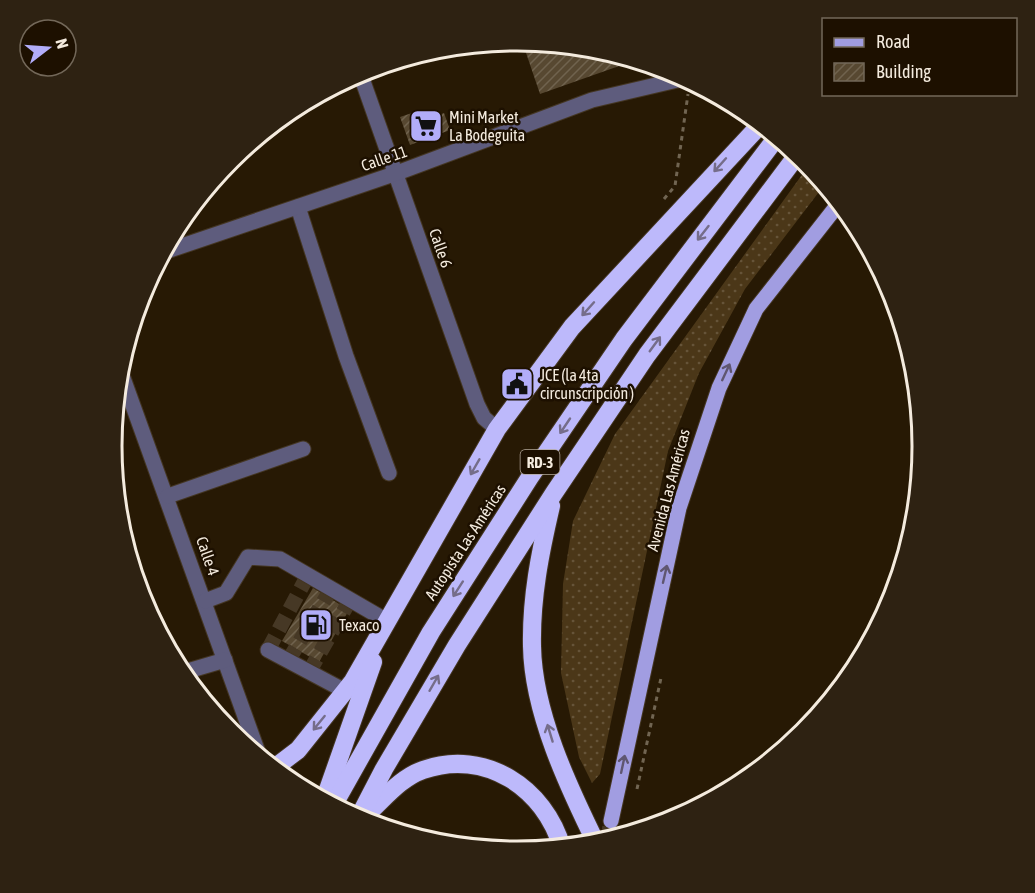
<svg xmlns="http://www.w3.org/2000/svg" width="1035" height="893" viewBox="0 0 1035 893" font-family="'Asap Condensed',sans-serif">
  <defs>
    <pattern id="grass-dots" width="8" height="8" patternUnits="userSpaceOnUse" patternTransform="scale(1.5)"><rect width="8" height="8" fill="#4b3718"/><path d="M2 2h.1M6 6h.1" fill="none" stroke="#665439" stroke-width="1.8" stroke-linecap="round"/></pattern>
    <pattern id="building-hatch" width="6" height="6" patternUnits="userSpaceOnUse" patternTransform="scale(1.5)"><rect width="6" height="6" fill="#574831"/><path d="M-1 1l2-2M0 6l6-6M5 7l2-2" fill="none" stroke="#70634e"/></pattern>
  </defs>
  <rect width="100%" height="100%" fill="#271904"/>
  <path fill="url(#grass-dots)" d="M 809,165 L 825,184 L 745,289 L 699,373 L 668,451 L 600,774 L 592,783 L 579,757 L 561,673 L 563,584 L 573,521 L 615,434 Z"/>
  <g fill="url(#building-hatch)">
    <path d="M 522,41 L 597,48 L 636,60 L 540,94 Z"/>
    <path d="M 412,113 L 416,123 L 444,113 L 450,130 L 410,145 L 400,117 Z"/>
    <path d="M 313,588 L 349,610 L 319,662 L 282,641 Z"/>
  </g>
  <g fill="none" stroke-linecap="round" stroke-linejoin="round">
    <g stroke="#463825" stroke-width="15" stroke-dasharray="15 8" stroke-linecap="butt">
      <path d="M 268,650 L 308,575"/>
      <path d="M 288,661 L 331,589"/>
      <path d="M 309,672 L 350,600"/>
    </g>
    <path stroke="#463825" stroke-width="15" stroke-dasharray="15 8" stroke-linecap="butt" d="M 607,842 L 611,821"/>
    <defs>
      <g id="minor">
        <path d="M 360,73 L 477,404 L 484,418 L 497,429"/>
        <path d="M 298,207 L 346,356 L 389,473"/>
        <path d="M 164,252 L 397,173 L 592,100 L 686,78"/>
        <path d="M 119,367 L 260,758"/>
        <path d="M 168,496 L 303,449"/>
        <path d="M 205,601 L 226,593 L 248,557 L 280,559 L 387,621"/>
        <path d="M 268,650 L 345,691"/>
        <path d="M 181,673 L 225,660"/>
      </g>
      <path id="major" d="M 611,821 L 679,508 L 719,388 L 756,309 L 840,202"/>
      <g id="highway">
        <path d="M 551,506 C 540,553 531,598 532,646 C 533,712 568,786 597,845"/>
        <path d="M 273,769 L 298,750 L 353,681 L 497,429 L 572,327 L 761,124"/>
        <path d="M 324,801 L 373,662"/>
        <path d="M 333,806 L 431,632 L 530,477 L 624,339 L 777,137"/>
        <path d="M 366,815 C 384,799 400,778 423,770 C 485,748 545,788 562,848"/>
        <path d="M 358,819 L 384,769 L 457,645 L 554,493 L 647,355 L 798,154"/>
      </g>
    </defs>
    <use href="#minor" stroke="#443623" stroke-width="17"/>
    <use href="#major" stroke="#443623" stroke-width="17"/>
    <use href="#highway" stroke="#443623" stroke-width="20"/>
    <g stroke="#716552" stroke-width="3" stroke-dasharray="4.5 4.5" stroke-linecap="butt">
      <path d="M 664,199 L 675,186 L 688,94"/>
      <path d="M 295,774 L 301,789"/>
      <path d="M 637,789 L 661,678"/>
    </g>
    <use href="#minor" stroke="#5e5c7d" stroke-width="15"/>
    <use href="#major" stroke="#a19de1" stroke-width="15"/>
    <use href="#highway" stroke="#bdb9fb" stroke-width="18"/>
  </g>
  <defs><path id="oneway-shaft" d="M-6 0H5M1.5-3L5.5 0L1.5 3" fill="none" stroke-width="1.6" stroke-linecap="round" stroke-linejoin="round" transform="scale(1.5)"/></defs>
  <g stroke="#756d8a">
    <use href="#oneway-shaft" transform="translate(720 165) rotate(132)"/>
    <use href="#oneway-shaft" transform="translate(703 233) rotate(128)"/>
    <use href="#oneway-shaft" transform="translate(588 309) rotate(132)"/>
    <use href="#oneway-shaft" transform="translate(655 344) rotate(-54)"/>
    <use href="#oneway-shaft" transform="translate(565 426) rotate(124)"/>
    <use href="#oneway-shaft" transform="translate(475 467) rotate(120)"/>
    <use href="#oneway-shaft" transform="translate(458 589) rotate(123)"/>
    <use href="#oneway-shaft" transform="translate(434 683) rotate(-60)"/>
    <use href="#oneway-shaft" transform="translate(319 723) rotate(129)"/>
    <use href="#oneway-shaft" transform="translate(550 733) rotate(-107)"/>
  </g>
  <g stroke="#5f5670">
    <use href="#oneway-shaft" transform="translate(726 372) rotate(-65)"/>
    <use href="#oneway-shaft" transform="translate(665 574) rotate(-77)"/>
    <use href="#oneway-shaft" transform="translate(623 764) rotate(-78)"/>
  </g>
  <defs>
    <symbol id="supermarket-square" viewBox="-11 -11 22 22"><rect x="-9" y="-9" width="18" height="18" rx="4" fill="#b2adf9" stroke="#1d1000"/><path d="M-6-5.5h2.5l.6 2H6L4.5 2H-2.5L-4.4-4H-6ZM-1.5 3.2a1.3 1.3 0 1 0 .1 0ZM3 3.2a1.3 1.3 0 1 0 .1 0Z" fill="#111"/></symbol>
    <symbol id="civic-square" viewBox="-11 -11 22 22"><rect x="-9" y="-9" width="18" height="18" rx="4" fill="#b2adf9" stroke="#1d1000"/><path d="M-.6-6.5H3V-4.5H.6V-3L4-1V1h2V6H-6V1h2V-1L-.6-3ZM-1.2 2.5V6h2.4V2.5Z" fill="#111"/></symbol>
    <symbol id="fuel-square" viewBox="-11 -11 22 22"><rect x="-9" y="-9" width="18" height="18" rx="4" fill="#b2adf9" stroke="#1d1000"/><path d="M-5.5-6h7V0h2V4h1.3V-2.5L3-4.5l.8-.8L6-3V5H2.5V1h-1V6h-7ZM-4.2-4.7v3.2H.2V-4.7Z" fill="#111"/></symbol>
  </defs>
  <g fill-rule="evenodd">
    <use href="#supermarket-square" x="407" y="107" width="38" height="38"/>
    <use href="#civic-square" x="498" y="365" width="38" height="38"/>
    <use href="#fuel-square" x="297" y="606" width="38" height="38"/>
  </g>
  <g text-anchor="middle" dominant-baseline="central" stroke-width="5" stroke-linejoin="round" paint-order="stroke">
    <rect fill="#1d1000" stroke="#b4a99b" stroke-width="1.5" x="520.5" y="450" width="39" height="24" rx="4.5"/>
    <g font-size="15" font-weight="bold" fill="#f4ebde">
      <text x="540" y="462">RD-3</text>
    </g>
    <g font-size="16" fill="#f4ebde" stroke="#1d1000" text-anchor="start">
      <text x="449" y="117">Mini Market<tspan x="449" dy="18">La Bodeguita</tspan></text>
      <text x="540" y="375">JCE (la 4ta<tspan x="540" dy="18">circunscripción )</tspan></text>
      <text x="339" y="625">Texaco</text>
    </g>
    <g font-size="16" fill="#f4ebde" stroke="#1d1000">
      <text transform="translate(384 158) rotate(-19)">Calle 11</text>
      <text transform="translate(441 248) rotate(71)">Calle 6</text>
      <text transform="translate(668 490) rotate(-75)">Avenida Las Américas</text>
      <text transform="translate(465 542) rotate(-57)">Autopista Las Américas</text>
      <text transform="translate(208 556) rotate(71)">Calle 4</text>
    </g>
  </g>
  <path d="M0 0H1035V893H0ZM122 446a395 395 0 1 1 790 0a395 395 0 1 1-790 0Z" fill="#2e2212" fill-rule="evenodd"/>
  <path fill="none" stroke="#f4ebde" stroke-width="3" d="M122 446a395 395 0 1 1 790 0a395 395 0 1 1-790 0Z"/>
  <rect x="822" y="18" width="195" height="78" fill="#1d1000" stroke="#736859" stroke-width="1.5"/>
  <rect x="834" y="38" width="30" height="9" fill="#a19de1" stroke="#736859" stroke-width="1.5"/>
  <text x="876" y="48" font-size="18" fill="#f4ebde">Road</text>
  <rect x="834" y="63" width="30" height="18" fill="url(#building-hatch)" stroke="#736859" stroke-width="1.5"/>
  <text x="876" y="78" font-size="18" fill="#f4ebde">Building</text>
  <g transform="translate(48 48) rotate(73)"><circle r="28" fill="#1d1000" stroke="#736859" stroke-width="1.5"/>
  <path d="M0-4.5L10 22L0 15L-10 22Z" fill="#b2adf9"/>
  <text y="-9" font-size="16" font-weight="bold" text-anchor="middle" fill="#f4ebde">N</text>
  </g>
</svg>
